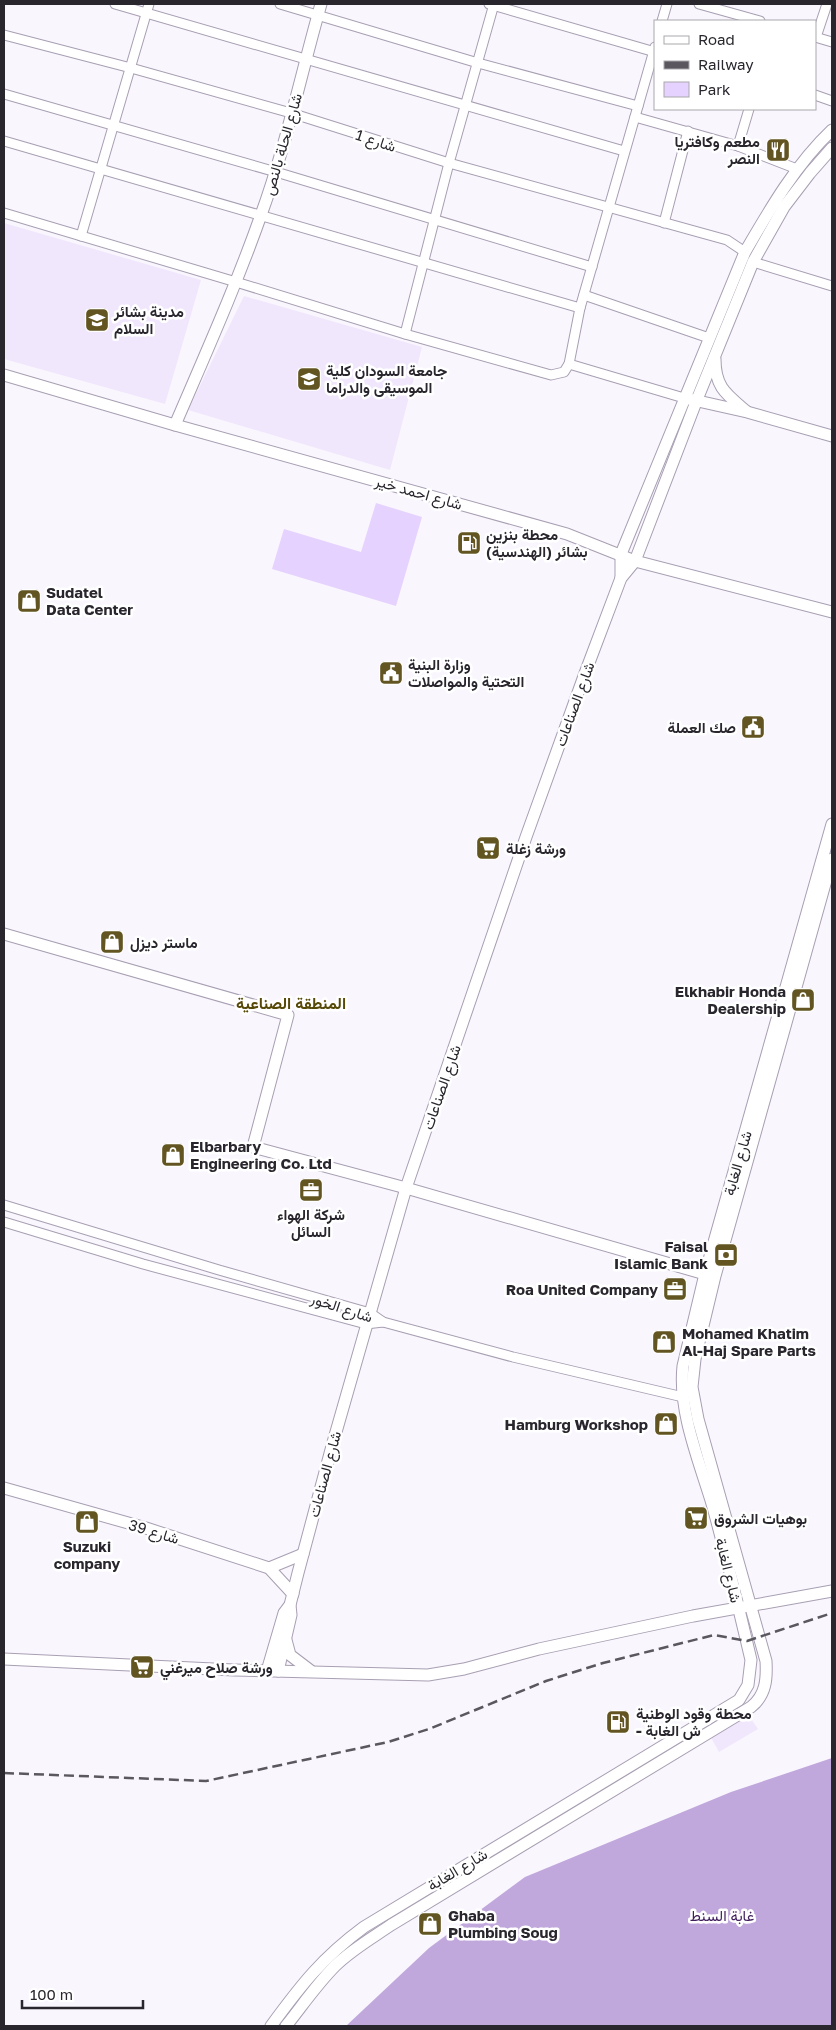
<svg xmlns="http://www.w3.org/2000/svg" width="836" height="2030" viewBox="0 0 836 2030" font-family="'Golos Text',Vazirmatn,sans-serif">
  <rect width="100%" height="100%" fill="#f9f6fe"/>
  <g fill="#f1e7fd">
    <path d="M 4,223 L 201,280 L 165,404 L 4,359 Z"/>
    <path d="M 244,296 L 422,347 L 390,470 L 188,410 Z"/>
    <path d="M 747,1713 L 758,1729 L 719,1752 L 709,1734 Z"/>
  </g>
  <path fill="#e6d2fe" d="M 376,503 L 422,517 L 396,606 L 272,569 L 284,529 L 361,552 Z"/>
  <path fill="#c0a7dc" d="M 832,1758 L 832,2026 L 346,2026 L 429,1948 L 525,1877 L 731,1792 Z"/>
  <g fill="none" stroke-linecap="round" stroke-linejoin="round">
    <defs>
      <g id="street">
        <path d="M 115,4 L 624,151"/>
        <path d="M 280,4 L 478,63 L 638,106"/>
        <path d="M 489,4 L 655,52"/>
        <path d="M 699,4 L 760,21"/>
        <path d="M 662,21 L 667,4"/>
        <path d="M 4,35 L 131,68 L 291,113 L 449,163 L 727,240 L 745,252"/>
        <path d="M 815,37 L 832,42"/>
        <path d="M 816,37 L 827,4"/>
        <path d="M 4,94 L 276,172 L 592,267"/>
        <path d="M 815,95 L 832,101"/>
        <path d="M 635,117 L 738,146 L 797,169"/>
        <path d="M 4,141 L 580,308"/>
        <path d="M 738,146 L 749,109"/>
        <path d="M 4,213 L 236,282 L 405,334 L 551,375 L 564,372 L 569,364 L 684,398"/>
        <path d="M 664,223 L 688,131"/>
        <path d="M 81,236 L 149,4"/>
        <path d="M 753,262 L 832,286"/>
        <path d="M 584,295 L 709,338"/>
        <path d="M 405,334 L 449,163 L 494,4"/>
        <path d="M 569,364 L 580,308 L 655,47"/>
        <path d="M 4,1205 L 219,1270 L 370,1313 L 383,1322 L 513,1357 L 683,1397"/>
        <path d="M 4,1222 L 143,1264 L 366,1324 L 383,1322"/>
      </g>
      <g id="secondary">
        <path d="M 715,359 C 715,387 726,394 746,411"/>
        <path d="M 4,375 L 175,425 L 567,534 L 635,561 L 832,612"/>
        <path d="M 689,399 L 747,412 L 832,436"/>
        <path d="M 175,425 C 205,355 236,286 261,215 C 286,146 301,74 321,4"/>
        <path d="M 621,578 L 621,554 L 745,252 C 770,209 796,164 832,130"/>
        <path d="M 4,934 L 288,1015 L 253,1147 L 406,1188 L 705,1274"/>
        <path d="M 4,1488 L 146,1528 L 269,1568 L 293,1594"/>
        <path d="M 269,1568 L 303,1554"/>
        <path d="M 286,1640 L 290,1655 L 311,1671"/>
        <path d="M 4,1659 L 234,1670 L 428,1675 L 464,1669 L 539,1649 L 693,1616 L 832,1591"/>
        <path d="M 267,1671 L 284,1613 L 290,1605"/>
        <path d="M 278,1671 L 291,1615 L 290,1605 L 298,1573 L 332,1446 L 406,1188 L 526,837 L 584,676 L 621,578 L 635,561 L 696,402 L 753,262 L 784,207 L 810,173 L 832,148"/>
        <path d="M 271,2026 C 301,1985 322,1958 364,1927 L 739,1700 L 748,1685 L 751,1660 C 739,1609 727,1558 713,1507 C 700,1463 678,1412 683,1366 L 705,1274 L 832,824"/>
        <path d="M 286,2026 C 302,2006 317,1984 335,1966 C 351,1950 372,1938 391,1925 L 751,1707 C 766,1695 767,1679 766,1661 L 698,1419 L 692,1387 L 695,1359 L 715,1276 L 832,859"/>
      </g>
    </defs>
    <use href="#street" stroke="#a89fb2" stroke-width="11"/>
    <use href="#secondary" stroke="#a89fb2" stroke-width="13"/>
    <use href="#street" stroke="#fff" stroke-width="9"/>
    <use href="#secondary" stroke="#fff" stroke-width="11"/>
    <path stroke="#5a575f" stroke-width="2.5" stroke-dasharray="10 5" stroke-linecap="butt" d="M 4,1773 L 206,1781 L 388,1742 L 429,1729 L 546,1681 L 603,1663 L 714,1635 L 747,1641 L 832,1613"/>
  </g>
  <defs>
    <symbol id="restaurant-square" viewBox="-11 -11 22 22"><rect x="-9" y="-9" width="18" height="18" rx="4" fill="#625522" stroke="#fff"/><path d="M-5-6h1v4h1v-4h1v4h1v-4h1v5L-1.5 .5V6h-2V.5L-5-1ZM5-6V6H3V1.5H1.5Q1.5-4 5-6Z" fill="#fff"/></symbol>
    <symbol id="university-square" viewBox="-11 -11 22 22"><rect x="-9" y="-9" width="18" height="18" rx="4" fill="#625522" stroke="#fff"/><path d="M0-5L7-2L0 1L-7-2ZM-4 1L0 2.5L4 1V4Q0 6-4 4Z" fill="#fff"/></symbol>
    <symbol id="fuel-square" viewBox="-11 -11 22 22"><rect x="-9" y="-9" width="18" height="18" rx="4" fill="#625522" stroke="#fff"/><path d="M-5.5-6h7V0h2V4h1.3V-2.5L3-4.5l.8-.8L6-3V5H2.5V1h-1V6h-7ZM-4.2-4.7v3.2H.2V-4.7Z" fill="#fff"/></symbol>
    <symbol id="shop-square" viewBox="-11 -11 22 22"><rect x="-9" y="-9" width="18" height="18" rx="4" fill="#625522" stroke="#fff"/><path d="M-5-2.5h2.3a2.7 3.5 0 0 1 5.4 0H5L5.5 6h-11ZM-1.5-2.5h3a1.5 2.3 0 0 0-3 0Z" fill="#fff"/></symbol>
    <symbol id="civic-square" viewBox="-11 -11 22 22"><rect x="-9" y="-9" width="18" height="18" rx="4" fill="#625522" stroke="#fff"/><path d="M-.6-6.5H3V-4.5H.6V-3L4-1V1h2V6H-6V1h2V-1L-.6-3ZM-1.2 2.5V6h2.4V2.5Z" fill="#fff"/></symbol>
    <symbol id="supermarket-square" viewBox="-11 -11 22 22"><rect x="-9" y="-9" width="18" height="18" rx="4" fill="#625522" stroke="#fff"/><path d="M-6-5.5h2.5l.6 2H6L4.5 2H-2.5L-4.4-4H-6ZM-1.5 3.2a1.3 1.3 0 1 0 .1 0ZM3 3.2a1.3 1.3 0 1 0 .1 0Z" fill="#fff"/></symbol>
    <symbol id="office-square" viewBox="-11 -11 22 22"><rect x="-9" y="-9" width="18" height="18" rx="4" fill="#625522" stroke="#fff"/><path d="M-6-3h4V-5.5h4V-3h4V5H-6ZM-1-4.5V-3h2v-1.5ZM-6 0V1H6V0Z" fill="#fff"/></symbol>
    <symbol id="bank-square" viewBox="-11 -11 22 22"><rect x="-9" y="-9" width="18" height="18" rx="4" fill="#625522" stroke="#fff"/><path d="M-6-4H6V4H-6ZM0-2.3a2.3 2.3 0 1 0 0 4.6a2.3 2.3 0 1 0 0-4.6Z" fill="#fff"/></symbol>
  </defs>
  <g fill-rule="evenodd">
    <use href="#restaurant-square" x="764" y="136" width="28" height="28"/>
    <use href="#university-square" x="83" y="306" width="28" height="28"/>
    <use href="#university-square" x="295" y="365" width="28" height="28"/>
    <use href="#fuel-square" x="455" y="529" width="28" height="28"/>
    <use href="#shop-square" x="15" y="587" width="28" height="28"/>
    <use href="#civic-square" x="377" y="659" width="28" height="28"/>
    <use href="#civic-square" x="739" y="713" width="28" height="28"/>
    <use href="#supermarket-square" x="474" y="834" width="28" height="28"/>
    <use href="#shop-square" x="98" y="928" width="28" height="28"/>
    <use href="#shop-square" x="789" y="986" width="28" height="28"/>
    <use href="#shop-square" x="159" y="1141" width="28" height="28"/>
    <use href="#office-square" x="297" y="1176" width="28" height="28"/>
    <use href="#bank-square" x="712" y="1241" width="28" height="28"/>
    <use href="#office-square" x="661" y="1275" width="28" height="28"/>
    <use href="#shop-square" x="650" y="1328" width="28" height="28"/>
    <use href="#shop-square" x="652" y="1410" width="28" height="28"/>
    <use href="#supermarket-square" x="682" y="1504" width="28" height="28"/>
    <use href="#shop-square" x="73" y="1508" width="28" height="28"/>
    <use href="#supermarket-square" x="128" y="1653" width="28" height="28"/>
    <use href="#fuel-square" x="604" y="1708" width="28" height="28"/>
    <use href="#shop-square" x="416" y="1910" width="28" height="28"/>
  </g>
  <g text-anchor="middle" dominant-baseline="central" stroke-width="5" stroke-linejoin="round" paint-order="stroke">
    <g font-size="15" fill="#29262d" stroke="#fff">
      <text transform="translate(376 140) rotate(18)">شارع 1</text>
      <text transform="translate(282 144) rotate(-74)">شارع الحلة بالنص</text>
      <text transform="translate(419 492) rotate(16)">شارع احمد خير</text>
      <text transform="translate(574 704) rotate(-70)">شارع الصناعات</text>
      <text transform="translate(441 1087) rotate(-71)">شارع الصناعات</text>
      <text transform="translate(737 1163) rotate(-74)">شارع الغابة</text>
      <text transform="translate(342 1307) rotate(18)">شارع الخور</text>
      <text transform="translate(324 1474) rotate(-75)">شارع الصناعات</text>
      <text transform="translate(154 1531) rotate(17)">شارع 39</text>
      <text transform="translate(729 1570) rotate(76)">شارع الغابة</text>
      <text transform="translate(457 1869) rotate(-31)">شارع الغابة</text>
    </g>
    <g font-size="15" font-weight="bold" fill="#29262d" stroke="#fff" text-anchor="start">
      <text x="760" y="141" text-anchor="end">مطعم وكافتريا<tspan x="760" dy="17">النصر</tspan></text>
      <text x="114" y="311">مدينة بشائر<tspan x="114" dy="17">السلام</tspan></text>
      <text x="326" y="370">جامعة السودان كلية<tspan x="326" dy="17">الموسيقى والدراما</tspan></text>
      <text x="486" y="534">محطة بنزين<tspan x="486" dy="17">بشائر (الهندسية)</tspan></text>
      <text x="46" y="592">Sudatel<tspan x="46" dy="17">Data Center</tspan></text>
      <text x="408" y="664">وزارة البنية<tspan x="408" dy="17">التحتية والمواصلات</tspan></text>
      <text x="736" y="727" text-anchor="end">صك العملة</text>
      <text x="506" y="848">ورشة زغلة</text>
      <text x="130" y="942">ماستر ديزل</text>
      <text x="786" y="991" text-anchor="end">Elkhabir Honda<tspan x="786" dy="17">Dealership</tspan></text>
      <text x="190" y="1146">Elbarbary<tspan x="190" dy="17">Engineering Co. Ltd</tspan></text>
      <text x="311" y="1214" text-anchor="middle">شركة الهواء<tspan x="311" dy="17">السائل</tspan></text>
      <text x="708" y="1246" text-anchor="end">Faisal<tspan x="708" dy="17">Islamic Bank</tspan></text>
      <text x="658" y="1289" text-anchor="end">Roa United Company</text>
      <text x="682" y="1333">Mohamed Khatim<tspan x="682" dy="17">Al-Haj Spare Parts</tspan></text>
      <text x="648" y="1424" text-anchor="end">Hamburg Workshop</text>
      <text x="714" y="1518">بوهيات الشروق</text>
      <text x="87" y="1546" text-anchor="middle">Suzuki<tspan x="87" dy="17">company</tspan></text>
      <text x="160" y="1667">ورشة صلاح ميرغني</text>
      <text x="636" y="1713">محطة وقود الوطنية<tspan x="636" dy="17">- ش الغابة</tspan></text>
      <text x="448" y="1915">Ghaba<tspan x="448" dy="17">Plumbing Soug</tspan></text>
    </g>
    <g font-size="15" fill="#3f1e5c" stroke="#fff">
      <text x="722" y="1915">غابة السنط</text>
    </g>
    <g font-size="16" font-weight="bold" fill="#564806" stroke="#fff">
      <text x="291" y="1003">المنطقة الصناعية</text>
    </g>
  </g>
  <rect width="836" height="2030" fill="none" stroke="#29262d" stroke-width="10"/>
  <rect x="654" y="20" width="162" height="90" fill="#ffffff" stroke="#a9a8ab"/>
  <rect x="664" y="36" width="25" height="8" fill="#ffffff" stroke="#a9a8ab"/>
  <text x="698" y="45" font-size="15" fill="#29262d">Road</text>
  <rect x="664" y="61" width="25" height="8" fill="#5a575f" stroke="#a9a8ab"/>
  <text x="698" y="70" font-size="15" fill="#29262d">Railway</text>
  <rect x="664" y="82" width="25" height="15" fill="#e6d2fe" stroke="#a9a8ab"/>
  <text x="698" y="95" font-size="15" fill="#29262d">Park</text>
  <path d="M22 2000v8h121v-8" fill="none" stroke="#29262d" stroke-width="2.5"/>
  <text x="30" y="2000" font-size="15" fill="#29262d" stroke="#ffffff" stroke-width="4" paint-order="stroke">100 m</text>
</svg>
